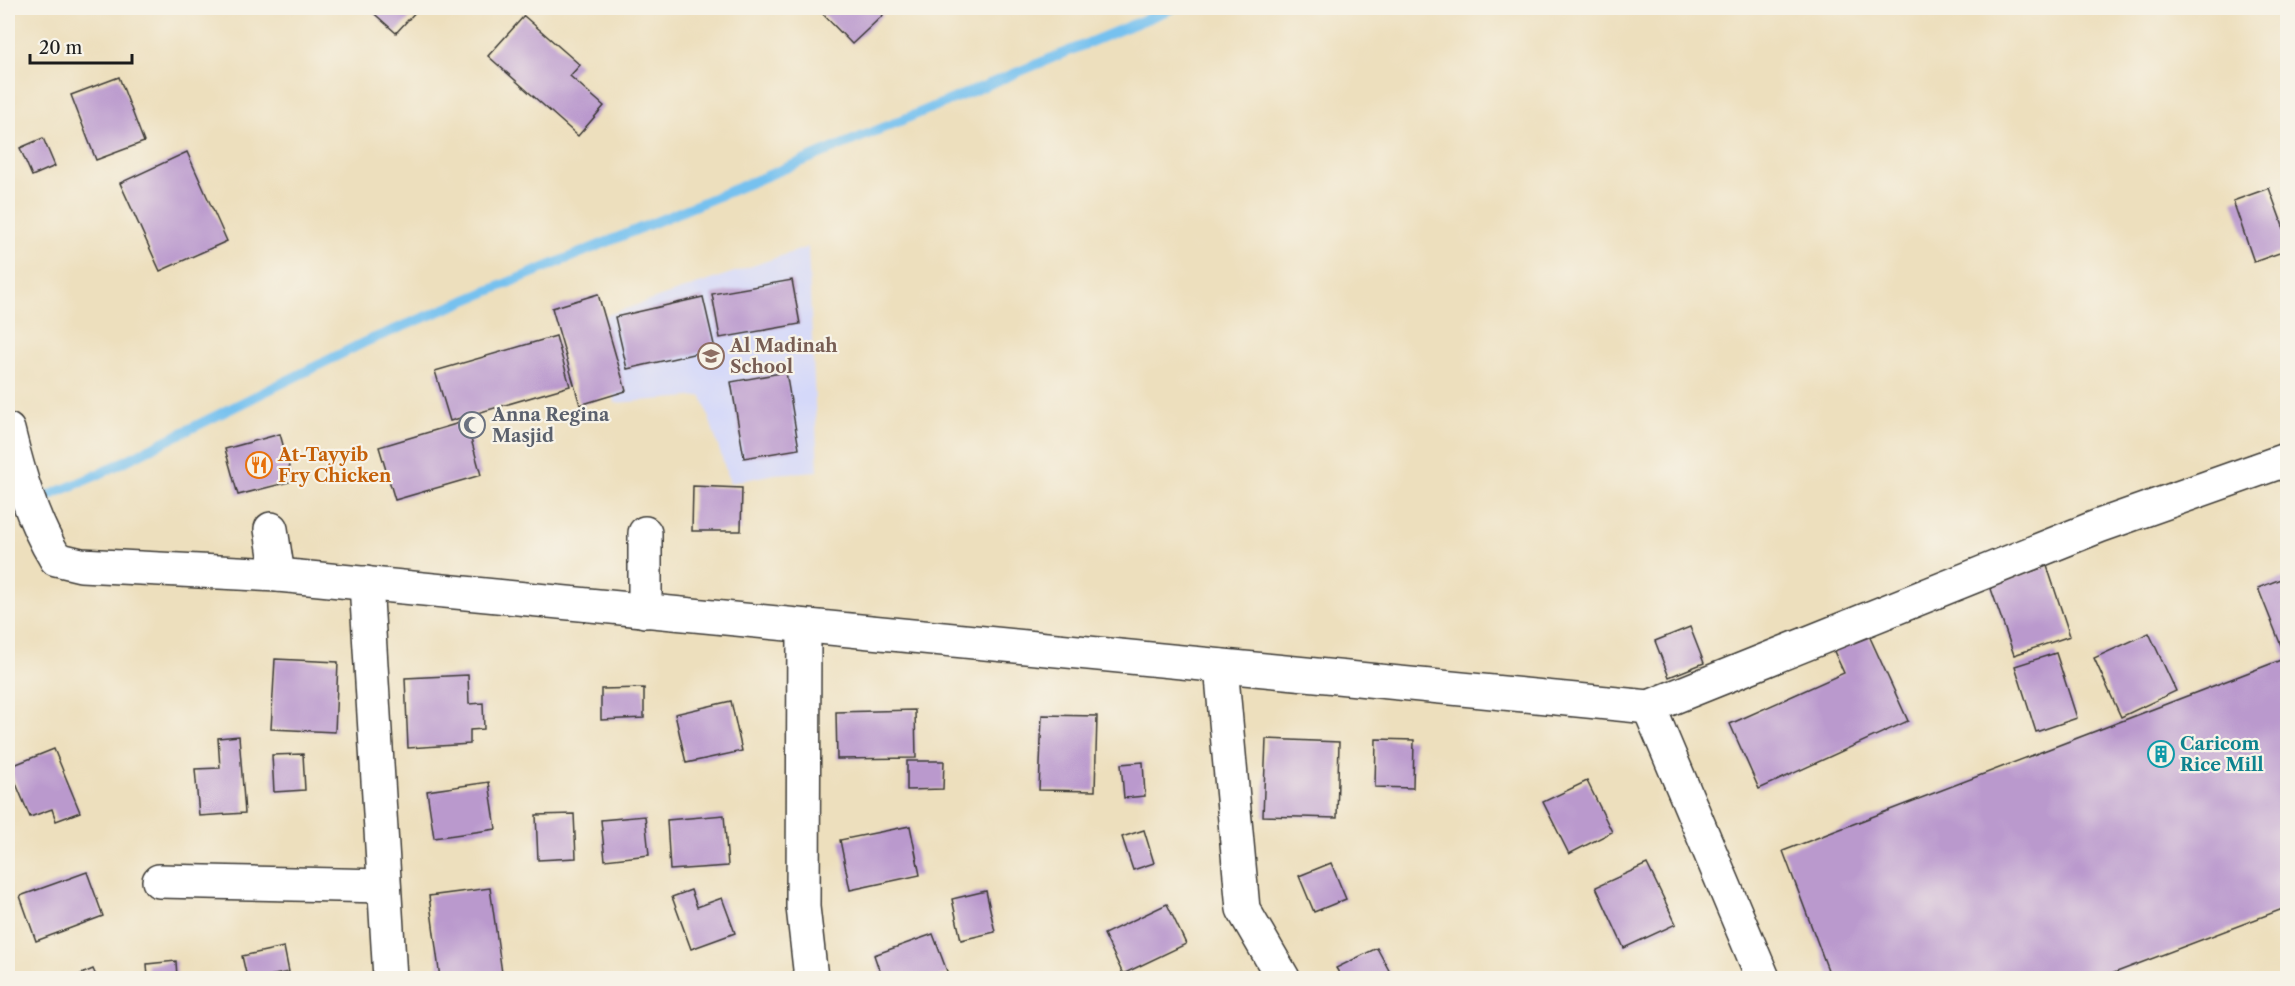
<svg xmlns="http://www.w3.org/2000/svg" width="2295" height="986" viewBox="0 0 2295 986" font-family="'Libre Caslon Text',serif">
  <rect width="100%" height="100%" fill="#f7f3e8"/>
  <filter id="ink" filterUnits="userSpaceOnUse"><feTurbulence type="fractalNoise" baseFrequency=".0167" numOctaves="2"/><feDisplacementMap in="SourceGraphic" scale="12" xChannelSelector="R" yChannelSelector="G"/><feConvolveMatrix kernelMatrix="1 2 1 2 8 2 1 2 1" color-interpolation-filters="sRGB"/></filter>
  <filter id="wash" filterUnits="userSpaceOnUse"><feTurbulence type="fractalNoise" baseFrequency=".008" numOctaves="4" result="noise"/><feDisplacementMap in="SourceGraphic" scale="24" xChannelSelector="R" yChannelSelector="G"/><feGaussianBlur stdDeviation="1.35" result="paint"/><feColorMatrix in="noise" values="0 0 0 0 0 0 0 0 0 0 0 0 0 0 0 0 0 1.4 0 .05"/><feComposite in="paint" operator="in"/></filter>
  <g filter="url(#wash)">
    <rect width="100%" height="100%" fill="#eddfbd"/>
    <path fill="#d4d8f9" d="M 808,247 L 818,471 L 774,474 L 730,483 L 702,396 L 615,403 L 604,316 Z"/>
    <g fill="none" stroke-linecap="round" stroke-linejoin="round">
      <path stroke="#76c1ef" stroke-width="10" d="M 8,513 L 95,476 L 365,342 L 1173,8"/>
    </g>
    <g id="blocks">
      <g fill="#ba99cd">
        <path d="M 368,8 L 419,8 L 396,33 Z"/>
        <path d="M 817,8 L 875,8 L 883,15 L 852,44 Z"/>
        <path d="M 524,16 L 580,65 L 570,76 L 604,106 L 578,136 L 488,56 Z"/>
        <path d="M 119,77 L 144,142 L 96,160 L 71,95 Z"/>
        <path d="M 43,138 L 55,166 L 32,176 L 20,148 Z"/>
        <path d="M 187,152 L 227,241 L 160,271 L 120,183 Z"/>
        <path d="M 2269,188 L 2288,240 L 2288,250 L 2254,262 L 2233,201 Z"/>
        <path d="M 792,280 L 800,324 L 720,338 L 712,294 Z"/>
        <path d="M 598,294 L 626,391 L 580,405 L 552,308 Z"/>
        <path d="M 703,297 L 715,349 L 627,369 L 615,317 Z"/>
        <path d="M 556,336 L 570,386 L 450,421 L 435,371 Z"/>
        <path d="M 786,372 L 799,449 L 744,458 L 731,382 Z"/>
        <path d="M 466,421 L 481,475 L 395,500 L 379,447 Z"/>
        <path d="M 280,434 L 293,481 L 238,495 L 225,449 Z"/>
        <path d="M 693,486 L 742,488 L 741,531 L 692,531 Z"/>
        <path d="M 2047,566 L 2070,636 L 2014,655 L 1990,586 Z"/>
        <path d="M 2288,576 L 2288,907 L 2101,978 L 1831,978 L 1783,851 L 2286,658 L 2258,588 Z"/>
        <path d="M 1690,627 L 1704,663 L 1669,677 L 1655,641 Z"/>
        <path d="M 1867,631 L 1908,721 L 1759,789 L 1730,724 L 1844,673 L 1832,647 Z"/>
        <path d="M 2149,633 L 2176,691 L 2121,717 L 2094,658 Z"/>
        <path d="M 2056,653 L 2077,718 L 2036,732 L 2015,666 Z"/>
        <path d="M 275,659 L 338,662 L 335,732 L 271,729 Z"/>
        <path d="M 468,675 L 469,704 L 483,703 L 484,729 L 470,730 L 470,744 L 408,748 L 405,678 Z"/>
        <path d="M 644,688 L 644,718 L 601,720 L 601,689 Z"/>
        <path d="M 731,701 L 742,751 L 686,763 L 675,714 Z"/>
        <path d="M 915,710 L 916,758 L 837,759 L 836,712 Z"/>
        <path d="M 1042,715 L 1097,716 L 1095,791 L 1039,790 Z"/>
        <path d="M 239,736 L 245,813 L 199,816 L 195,769 L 220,768 L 218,738 Z"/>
        <path d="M 1266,739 L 1339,742 L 1337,818 L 1263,816 Z"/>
        <path d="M 1376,739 L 1414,740 L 1413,788 L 1375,787 Z"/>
        <path d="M 54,749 L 80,812 L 56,821 L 52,809 L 30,817 L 9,767 Z"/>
        <path d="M 303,754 L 305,790 L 274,792 L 272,755 Z"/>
        <path d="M 907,761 L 944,761 L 943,789 L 907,790 Z"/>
        <path d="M 1143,762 L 1145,796 L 1124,798 L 1121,764 Z"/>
        <path d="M 1587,781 L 1612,832 L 1569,854 L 1543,802 Z"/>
        <path d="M 489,782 L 496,829 L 434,838 L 427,791 Z"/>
        <path d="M 574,814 L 576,858 L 538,860 L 536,815 Z"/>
        <path d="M 724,815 L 728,866 L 670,870 L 667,820 Z"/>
        <path d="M 645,816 L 649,855 L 605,860 L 601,820 Z"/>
        <path d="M 910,826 L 920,875 L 850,890 L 840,840 Z"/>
        <path d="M 1144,830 L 1154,863 L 1133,870 L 1122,837 Z"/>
        <path d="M 1331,863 L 1346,899 L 1314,912 L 1299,876 Z"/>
        <path d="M 1647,864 L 1676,924 L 1624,948 L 1596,887 Z"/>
        <path d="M 87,872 L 103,916 L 36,941 L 20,896 Z"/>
        <path d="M 490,888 L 502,973 L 468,978 L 440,978 L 429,896 Z"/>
        <path d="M 691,890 L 697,907 L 722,898 L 735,933 L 691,949 L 672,897 Z"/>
        <path d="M 986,891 L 995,932 L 961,940 L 952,899 Z"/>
        <path d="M 1167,904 L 1186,944 L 1123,974 L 1104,934 Z"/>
        <path d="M 933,934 L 948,974 L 934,978 L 882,978 L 874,955 Z"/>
        <path d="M 284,947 L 289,972 L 259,978 L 247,978 L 242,956 Z"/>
        <path d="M 1377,948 L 1393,978 L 1342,978 L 1336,968 Z"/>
        <path d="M 176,961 L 177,978 L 148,978 L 147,964 Z"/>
        <path d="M 93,969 L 97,978 L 72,978 Z"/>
      </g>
    </g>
  </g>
  <g filter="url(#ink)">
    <use href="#blocks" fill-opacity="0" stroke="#3b3934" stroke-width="1.5"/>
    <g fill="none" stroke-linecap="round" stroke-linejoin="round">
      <defs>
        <g id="minor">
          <path d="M 8,430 C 19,475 32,520 56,559 L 81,565 L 278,575 L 1649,707 L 2099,526 L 2288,459"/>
          <path d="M 271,529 L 278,575"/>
          <path d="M 366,583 L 390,978"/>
          <path d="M 645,611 L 645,533"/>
          <path d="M 804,626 L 803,907 L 811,978"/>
          <path d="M 1221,666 L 1243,909 L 1283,978"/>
          <path d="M 1649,707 L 1763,978"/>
          <path d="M 159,881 L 384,886"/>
        </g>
      </defs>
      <use href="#minor" stroke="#3b3934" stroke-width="36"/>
      <use href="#minor" stroke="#fff" stroke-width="33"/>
    </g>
  </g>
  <defs>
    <symbol id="school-ring" viewBox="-11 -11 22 22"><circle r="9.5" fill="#f7f3e8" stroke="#8d6e63" stroke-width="1.5"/><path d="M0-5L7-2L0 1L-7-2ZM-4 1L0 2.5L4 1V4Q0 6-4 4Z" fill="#8d6e63"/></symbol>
    <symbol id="mosque-ring" viewBox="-11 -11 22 22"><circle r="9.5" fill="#f7f3e8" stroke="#6b7280" stroke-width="1.5"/><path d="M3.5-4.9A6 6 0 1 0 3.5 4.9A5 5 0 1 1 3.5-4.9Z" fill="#6b7280"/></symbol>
    <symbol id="restaurant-ring" viewBox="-11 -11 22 22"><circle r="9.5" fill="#f7f3e8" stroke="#e8710a" stroke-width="1.5"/><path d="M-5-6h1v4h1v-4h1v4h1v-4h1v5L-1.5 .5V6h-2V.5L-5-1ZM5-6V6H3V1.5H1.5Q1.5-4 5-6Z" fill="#e8710a"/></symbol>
    <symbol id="building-ring" viewBox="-11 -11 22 22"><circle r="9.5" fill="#f7f3e8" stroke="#0f9aa8" stroke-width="1.5"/><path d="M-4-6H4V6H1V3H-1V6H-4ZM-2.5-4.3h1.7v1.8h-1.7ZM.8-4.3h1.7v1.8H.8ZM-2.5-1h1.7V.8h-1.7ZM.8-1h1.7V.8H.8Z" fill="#0f9aa8"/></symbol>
  </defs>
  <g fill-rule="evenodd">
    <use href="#school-ring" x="696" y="341" width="30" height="30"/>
    <use href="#mosque-ring" x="457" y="410" width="30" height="30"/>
    <use href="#restaurant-ring" x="244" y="450" width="30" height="30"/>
    <use href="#building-ring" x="2146" y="739" width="30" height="30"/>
  </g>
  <g text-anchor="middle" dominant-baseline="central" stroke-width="4.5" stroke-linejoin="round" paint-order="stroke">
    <g font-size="18" font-weight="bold" fill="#785e54" stroke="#f7f3e8" text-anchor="start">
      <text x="730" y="346">Al Madinah<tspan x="730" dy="21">School</tspan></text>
    </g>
    <g font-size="18" font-weight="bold" fill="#5b616d" stroke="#f7f3e8" text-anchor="start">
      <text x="492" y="415">Anna Regina<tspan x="492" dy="21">Masjid</tspan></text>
    </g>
    <g font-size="18" font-weight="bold" fill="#c56008" stroke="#f7f3e8" text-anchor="start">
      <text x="278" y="455">At-Tayyib<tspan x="278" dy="21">Fry Chicken</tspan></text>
    </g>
    <g font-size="18" font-weight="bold" fill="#0d838f" stroke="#f7f3e8" text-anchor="start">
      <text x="2180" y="744">Caricom<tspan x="2180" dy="21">Rice Mill</tspan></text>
    </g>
  </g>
  <rect width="2295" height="986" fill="none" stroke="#f7f3e8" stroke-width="30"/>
  <path d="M30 54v9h102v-9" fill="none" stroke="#1c1c1c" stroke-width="3"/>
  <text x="39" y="54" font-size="18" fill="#1c1c1c" stroke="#f7f3e8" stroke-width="4.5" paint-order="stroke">20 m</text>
</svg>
